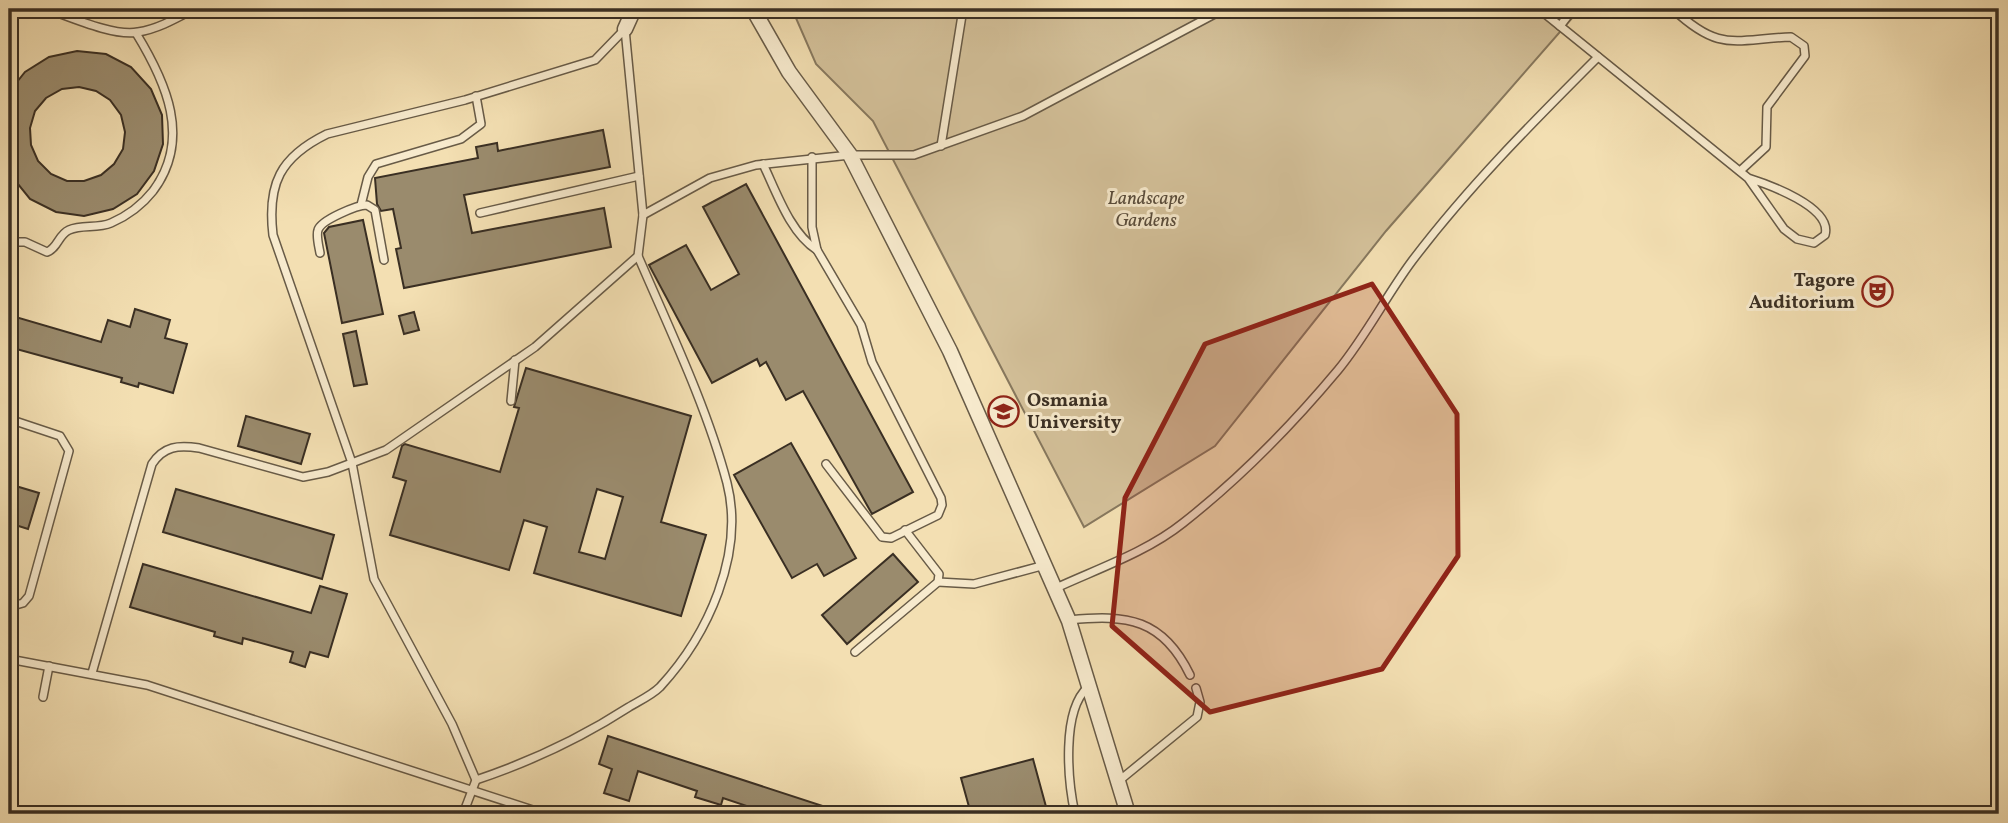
<svg xmlns="http://www.w3.org/2000/svg" width="2008" height="823" viewBox="0 0 2008 823" font-family="Vollkorn,serif">
  <rect width="100%" height="100%" fill="#f3dfb2"/>
  <filter id="stains"><feTurbulence type="fractalNoise" baseFrequency=".00286" numOctaves="4"/><feColorMatrix values="0 0 0 0 .2 0 0 0 0 .09 0 0 0 0 .02 0 0 0 .5 -.17"/></filter>
  <radialGradient id="worn" r=".72"><stop offset=".6" stop-color="#630" stop-opacity="0"/><stop offset="1" stop-color="#630" stop-opacity=".3"/></radialGradient>
  <path fill="#d4c19a" stroke="#87785e" stroke-width="2" d="M 792,9 L 1580,9 L 1386,231 L 1215,446 L 1084,527 L 873,121 L 816,64 Z"/>
  <g fill="#9a8b6d" stroke="#3a2f23" stroke-width="2" fill-rule="evenodd">
    <path d="M 77,51 L 106,54 L 131,67 L 151,89 L 162,115 L 163,144 L 154,171 L 137,194 L 113,209 L 84,216 L 56,212 L 30,199 L 9,173 L 9,92 L 25,72 L 49,57 ZM 79,87 L 96,91 L 110,100 L 121,115 L 125,132 L 123,149 L 114,164 L 101,175 L 84,181 L 67,181 L 51,174 L 38,161 L 31,145 L 30,128 L 35,111 L 46,98 L 62,89 Z"/>
    <path d="M 603,130 L 610,167 L 464,195 L 472,233 L 604,208 L 611,247 L 404,288 L 396,249 L 401,248 L 393,209 L 381,211 L 377,204 L 375,178 L 478,158 L 476,147 L 497,143 L 498,151 Z"/>
    <path d="M 746,184 L 913,492 L 872,514 L 803,391 L 786,400 L 766,362 L 760,366 L 757,359 L 712,383 L 649,265 L 686,245 L 711,290 L 739,274 L 703,207 Z"/>
    <path d="M 363,220 L 383,314 L 342,323 L 324,233 L 329,227 Z"/>
    <path d="M 135,309 L 170,320 L 165,338 L 187,344 L 173,393 L 139,383 L 138,387 L 121,382 L 122,378 L 9,347 L 9,315 L 101,342 L 108,320 L 130,327 Z"/>
    <path d="M 414,312 L 419,330 L 404,334 L 399,316 Z"/>
    <path d="M 356,331 L 367,384 L 354,386 L 343,334 Z"/>
    <path d="M 526,368 L 691,416 L 661,522 L 706,535 L 681,616 L 534,573 L 547,527 L 524,520 L 509,570 L 390,535 L 406,481 L 393,477 L 402,446 L 405,444 L 500,472 L 519,408 L 514,407 ZM 597,489 L 623,497 L 605,559 L 579,552 Z"/>
    <path d="M 246,416 L 310,434 L 301,464 L 238,446 Z"/>
    <path d="M 791,443 L 856,558 L 824,576 L 817,564 L 792,578 L 734,475 Z"/>
    <path d="M 9,484 L 39,493 L 28,529 L 9,523 Z"/>
    <path d="M 176,489 L 334,535 L 322,579 L 163,532 Z"/>
    <path d="M 893,554 L 918,582 L 847,644 L 822,615 Z"/>
    <path d="M 143,564 L 311,613 L 320,586 L 347,594 L 328,657 L 310,652 L 305,667 L 290,662 L 293,652 L 243,638 L 242,644 L 214,636 L 215,632 L 130,607 Z"/>
    <path d="M 608,736 L 841,812 L 841,814 L 744,814 L 747,806 L 723,798 L 721,805 L 695,797 L 697,791 L 638,771 L 629,801 L 604,793 L 612,769 L 599,764 Z"/>
    <path d="M 1033,759 L 1048,814 L 971,814 L 961,778 Z"/>
  </g>
  <g fill="none" stroke-linecap="round" stroke-linejoin="round">
    <defs>
      <g id="service">
        <path d="M 47,9 C 70,17 115,37 138,32 C 158,29 177,18 194,9"/>
        <path d="M 1539,9 L 1748,178 L 1784,229 L 1797,239 L 1814,243 L 1825,235 C 1833,207 1767,184 1748,178"/>
        <path d="M 1673,9 C 1720,53 1734,39 1791,37 L 1804,46 L 1805,56 L 1767,107 L 1766,147 L 1740,171"/>
        <path d="M 1560,26 L 1573,9"/>
        <path d="M 941,146 L 963,9"/>
        <path d="M 812,157 L 812,227 L 817,250 L 861,325 L 872,362 L 941,498 L 942,505 L 938,515 L 891,538 L 882,537 L 826,464"/>
        <path d="M 763,164 C 776,191 790,233 817,250"/>
        <path d="M 361,205 L 368,177 L 376,164 L 461,139 L 481,124 L 476,96"/>
        <path d="M 480,213 L 639,176"/>
        <path d="M 643,215 L 710,178 L 756,165 L 850,155 L 914,155 L 1023,116 L 1224,9"/>
        <path d="M 9,242 L 25,242 L 47,252 C 58,248 58,235 69,230 C 82,224 97,229 111,223 C 127,216 142,205 153,191 C 192,139 166,82 136,33"/>
        <path d="M 320,253 C 319,247 316,236 318,230 C 321,220 357,205 367,205 L 375,210 L 384,260"/>
        <path d="M 511,401 L 515,360"/>
        <path d="M 9,419 L 60,436 L 69,451 L 29,596 L 23,603 L 9,607"/>
        <path d="M 938,582 L 974,584 L 1045,565"/>
        <path d="M 1056,588 C 1097,569 1147,552 1183,523 C 1239,479 1292,425 1338,370 C 1366,336 1386,296 1412,261 C 1468,187 1533,122 1598,57"/>
        <path d="M 1070,620 C 1127,614 1163,619 1190,675"/>
        <path d="M 855,652 L 938,582 L 939,574 L 905,530"/>
        <path d="M 9,659 L 147,685 L 545,814"/>
        <path d="M 92,673 L 152,464 C 164,446 178,445 199,448 L 303,477 L 328,472 L 386,450 L 535,347 L 638,256 L 643,215 L 625,29 L 595,60 L 465,100 L 327,134 C 280,157 267,184 273,235 L 352,463 L 374,579 L 452,724 L 476,780"/>
        <path d="M 43,697 L 49,666"/>
        <path d="M 1120,780 L 1197,717 L 1200,702 L 1196,688"/>
        <path d="M 463,814 L 476,780 C 530,762 581,738 629,707 C 639,701 652,695 660,687 C 708,635 745,554 727,483 C 707,407 669,328 638,256"/>
        <path d="M 1075,814 C 1068,782 1061,711 1088,687"/>
      </g>
      <g id="minor">
        <path d="M 753,9 L 789,72 L 850,155 L 950,351 L 1069,621 L 1128,814"/>
        <path d="M 625,29 L 634,9"/>
      </g>
    </defs>
    <use href="#service" stroke="#685b47" stroke-width="10"/>
    <use href="#minor" stroke="#685b47" stroke-width="17"/>
    <use href="#service" stroke="#f7eacd" stroke-width="7"/>
    <use href="#minor" stroke="#f7eacd" stroke-width="14"/>
  </g>
  <path fill="#8f2418" fill-opacity="0.2" stroke="#8f2418" stroke-width="5" stroke-linejoin="round" d="M 1372,284 L 1457,414 L 1458,556 L 1382,669 L 1210,712 L 1112,626 L 1125,498 L 1205,344 Z"/>
  <defs>
    <symbol id="theatre-ring" viewBox="-11 -11 22 22"><circle r="9.5" fill="#f7eacd" stroke="#8f2418" stroke-width="1.5"/><path d="M-5-5.5Q0-4 5-5.5V0Q5 5 0 6Q-5 5-5 0ZM-3.3-2.5H-1v1.5H-3.3ZM1-2.5H3.3v1.5H1ZM-2.8 1Q0 5.5 2.8 1Z" fill="#8f2418"/></symbol>
    <symbol id="university-ring" viewBox="-11 -11 22 22"><circle r="9.5" fill="#f7eacd" stroke="#8f2418" stroke-width="1.5"/><path d="M0-5L7-2L0 1L-7-2ZM-4 1L0 2.5L4 1V4Q0 6-4 4Z" fill="#8f2418"/></symbol>
  </defs>
  <g fill-rule="evenodd">
    <use href="#theatre-ring" x="1860" y="274" width="35" height="35"/>
    <use href="#university-ring" x="986" y="394" width="35" height="35"/>
  </g>
  <g text-anchor="middle" dominant-baseline="central" stroke-width="6" stroke-linejoin="round" paint-order="stroke">
    <g font-size="19" font-style="italic" fill="#594c3b" stroke="#f7eacd">
      <text x="1146" y="199">Landscape<tspan x="1146" dy="22">Gardens</tspan></text>
    </g>
    <g font-size="19" font-weight="bold" fill="#3a2f23" stroke="#f7eacd" text-anchor="end">
      <text x="1855" y="281">Tagore<tspan x="1855" dy="22">Auditorium</tspan></text>
      <text x="1027" y="401" text-anchor="start">Osmania<tspan x="1027" dy="22">University</tspan></text>
    </g>
  </g>
  <rect width="2008" height="823" fill="none" stroke="#f3dfb2" stroke-width="35"/>
  <rect x="10" y="10" width="1987" height="802" fill="none" stroke="#3a2f23" stroke-width="3.5"/>
  <rect x="18" y="18" width="1973" height="788" fill="none" stroke="#3a2f23" stroke-width="2"/>
  <rect width="100%" height="100%" filter="url(#stains)"/>
  <rect width="100%" height="100%" fill="url(#worn)"/>
</svg>
